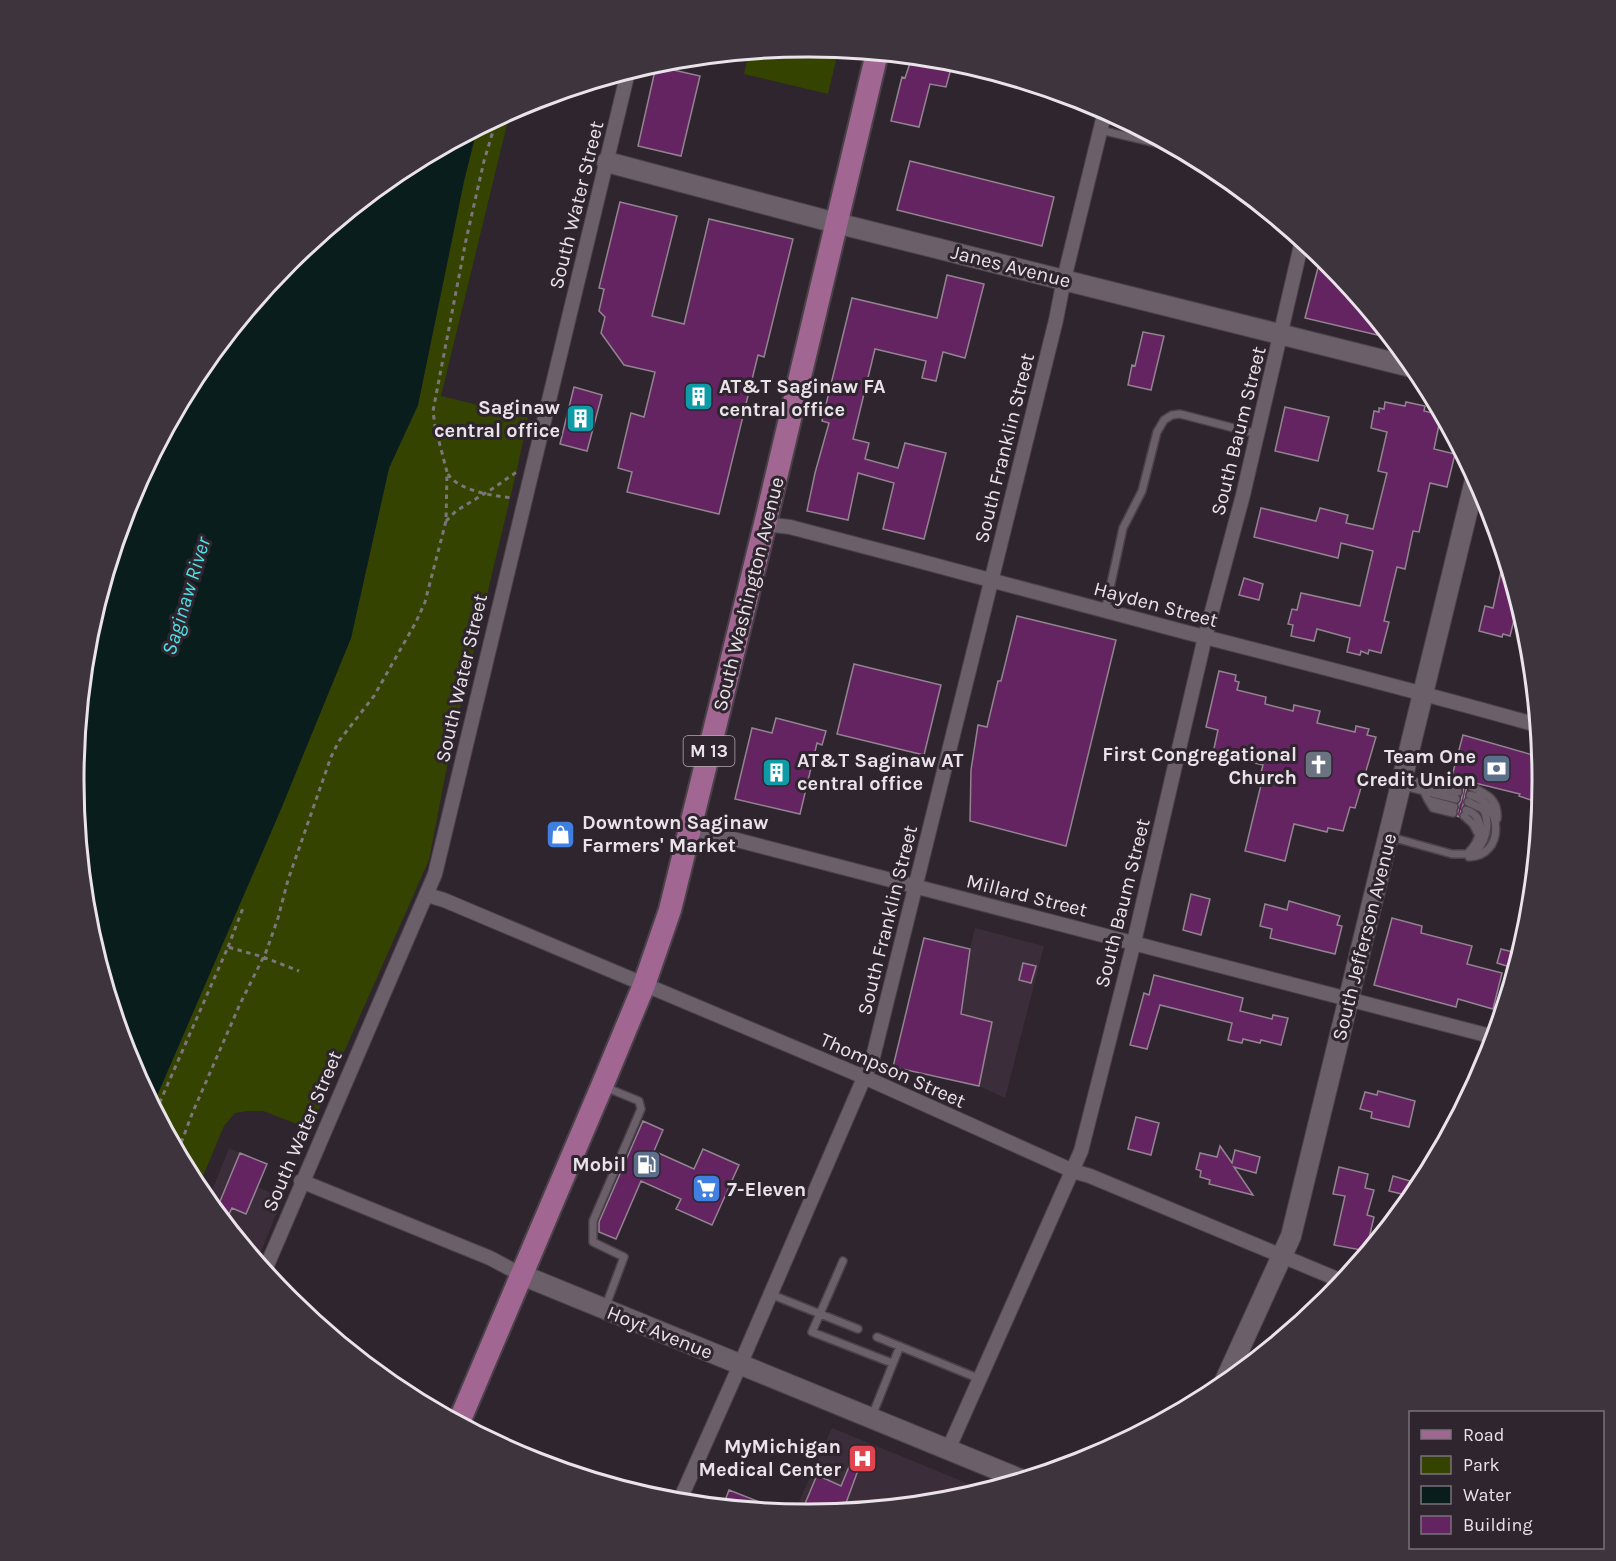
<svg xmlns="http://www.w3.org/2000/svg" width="1616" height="1561" viewBox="0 0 1616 1561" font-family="Karla,sans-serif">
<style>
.built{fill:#3c2d3b}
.green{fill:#344300}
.water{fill:#0a1d1d}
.building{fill:#642461;stroke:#91848f;stroke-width:1.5}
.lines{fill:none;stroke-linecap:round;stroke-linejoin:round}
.lane-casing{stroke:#4a4149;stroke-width:10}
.street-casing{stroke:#4a4149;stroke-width:16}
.secondary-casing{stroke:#4a4149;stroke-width:22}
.primary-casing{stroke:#4a4149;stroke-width:26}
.path{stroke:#7d757c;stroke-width:3;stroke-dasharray:4.5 4.5;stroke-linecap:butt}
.lane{stroke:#6b5f69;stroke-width:7}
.street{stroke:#6b5f69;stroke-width:14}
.secondary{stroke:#6b5f69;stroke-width:20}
.primary{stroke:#a16692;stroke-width:22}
.labels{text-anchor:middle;stroke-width:6;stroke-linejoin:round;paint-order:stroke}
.shield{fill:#2f252e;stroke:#b2aab1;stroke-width:1.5}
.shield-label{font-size:18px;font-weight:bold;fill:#eae3e9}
.street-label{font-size:20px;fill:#eae3e9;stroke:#2f252e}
.poi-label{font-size:20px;font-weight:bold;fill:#eae3e9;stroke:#2f252e;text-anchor:end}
.water-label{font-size:21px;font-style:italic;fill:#4fe1e5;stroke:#2f252e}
.rim{fill:none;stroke:#eae3e9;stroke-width:3}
</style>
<rect width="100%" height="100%" fill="#2f252e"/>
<path class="built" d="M975,928L1044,946L1005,1098L979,1086L992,1022L963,1015L962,1007L970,949Z
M229,1148L240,1153L216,1211L208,1201Z
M257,1187L283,1198L257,1261L217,1211L228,1216L232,1208L246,1214Z
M832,1428L984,1490L951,1500L808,1514L794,1513Z"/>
<path class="green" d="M800,47L837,56L828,94L744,74L747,60L726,55Z
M510,112L441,396L528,417L518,465L451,746L429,860L310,1129L263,1111H247L235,1113L224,1126L198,1188L153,1105L281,809L351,638L389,468L418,405L464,181L477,129Z"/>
<path class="water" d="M477,129L464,181L418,405L389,468L351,638L281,809L153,1105L130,1061L88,923L74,780L88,637L130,499L198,372L289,261L401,170Z"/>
<path class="building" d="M912,57L953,61L946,87L930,84L919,127L891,121L902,77L905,78Z
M656,66L700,76L681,156L638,146Z
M910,161L1054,197L1042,246L897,210Z
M620,202L677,216L652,316L684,324L709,219L793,239L764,357L758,355L719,514L627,492L632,472L618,468L631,413L644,417L655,372L624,365L601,333L605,317L599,311L604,289L599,288Z
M1321,256L1327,262L1390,338L1305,318Z
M947,275L984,284L965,358L943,352L936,381L922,378L926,361L875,349L853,439L869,443L865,459L898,468L905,443L946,453L924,539L883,529L894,483L858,473L848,520L807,511L815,473L829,423L822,421L852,298L937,318Z
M1143,332L1164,336L1151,390L1128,385L1132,365L1135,366Z
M574,387L602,395L587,451L560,444Z
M1385,402L1405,406L1406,402L1425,406L1424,411L1441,415L1434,449L1455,454L1447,487L1430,483L1419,532L1413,531L1405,569L1397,567L1384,621L1389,622L1381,653L1369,650L1368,654L1361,651L1360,655L1347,652L1350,638L1317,629L1314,641L1291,636L1293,625L1288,624L1292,609L1297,610L1301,593L1360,606L1373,551L1341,543L1338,558L1254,537L1261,508L1316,521L1320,508L1348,515L1346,523L1373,529L1387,473L1378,471L1387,432L1371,428L1374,411L1379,412V408L1384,409Z
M1285,407L1329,417L1318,461L1275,451Z
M1504,558L1518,604L1510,636L1503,634L1502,637L1479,631L1485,606L1493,608Z
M1244,578L1263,584L1259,600L1239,595Z
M1017,616L1116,640L1066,846L970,821L971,770L978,725L987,727L998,681H1001Z
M854,664L941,685L924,755L837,734Z
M1219,671L1236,675L1235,681L1239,682L1237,690L1266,697L1265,704L1293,711L1294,705L1320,711L1317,723L1355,732L1356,726L1369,729L1367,735L1376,737L1355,808L1350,807L1343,831L1328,828L1327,832L1294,824L1285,861L1245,851L1261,785L1258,784L1263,765L1213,753L1218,730L1206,727Z
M776,718L826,731L822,745L817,743L800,814L735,799L752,728L772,733Z
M1463,735L1540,757L1542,781L1540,800L1535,798L1534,801L1519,796L1520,794L1471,782L1467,785L1463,805L1459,817L1457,816L1459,804L1461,801L1465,783L1462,778L1452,776Z
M1191,894L1210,899L1201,935L1183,930Z
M1289,901L1340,916L1337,925L1342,926L1335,954L1270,938L1272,929L1260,926L1265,904L1287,910Z
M1392,918L1422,926L1421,933L1472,946L1467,964L1502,973L1493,1009L1458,999L1456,1007L1374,985Z
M924,938L970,949L961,1014L992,1022L979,1086L893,1067Z
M1501,949L1517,953L1513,968L1497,963Z
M1023,963L1036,966L1031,983L1019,980Z
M1154,975L1243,998L1240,1011L1272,1019L1273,1015L1288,1018L1281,1045L1261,1040L1260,1043L1243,1039L1242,1043L1228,1040L1232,1023L1160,1005L1147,1049L1130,1045L1144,993L1149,995Z
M1378,1091L1415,1101L1409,1127L1371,1118L1372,1112L1360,1109L1365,1092L1377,1095Z
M1136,1117L1159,1123L1151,1155L1128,1149Z
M643,1121L663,1130L654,1151L694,1169L703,1149L739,1165L712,1225L676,1209L681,1199L641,1181L616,1239L599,1232V1222Z
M1220,1146L1232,1163L1235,1150L1260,1157L1256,1173L1234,1167L1253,1195L1209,1184L1210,1180L1200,1177L1201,1171L1196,1169L1200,1153L1217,1157Z
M240,1153L267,1164L246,1214L232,1208L228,1216L216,1211Z
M1339,1167L1368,1174L1365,1188L1374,1190L1367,1215L1374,1217L1366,1251L1334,1245L1345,1196L1333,1194Z
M1393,1176L1410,1181L1406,1195L1389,1191Z
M856,1450L864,1454L843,1511L821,1513L804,1506L817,1475L841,1486Z
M729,1490L775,1508L774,1511L723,1506Z"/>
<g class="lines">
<defs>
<path id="lane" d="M1100,130L1173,147
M1105,611L1123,528L1142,491L1157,432L1164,420L1172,415L1180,414L1257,434
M1405,779L1458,792
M1427,783L1441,780L1460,784
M1404,786L1456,799
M1472,787C1487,794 1499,800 1497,819
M1423,790L1428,800L1454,807
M1428,800L1433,808L1453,813
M1466,810C1487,817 1481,840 1468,853
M1464,816L1473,824L1477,832
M1391,837L1452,854H1472C1486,845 1491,823 1483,809L1468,802
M1469,857C1505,856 1504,803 1470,795
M843,1261L812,1332L892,1363
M770,1294L858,1329
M605,1308L624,1257L593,1242V1221L641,1109L639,1101L605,1087
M877,1337L980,1379
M872,1416L900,1346"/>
<path id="street" d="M765,524L790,527C922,561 1054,598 1185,632C1303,662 1420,692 1537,725
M691,828L1494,1037
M427,895L444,900L864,1077L1073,1171L1090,1176L1342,1281
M301,1181L490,1258L522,1275
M265,1270L435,874L628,72
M948,1450L1081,1151L1134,942L1205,637L1243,495L1302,241
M679,1502L740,1365L873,1057L1056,320L1064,279L1105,111"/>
<path id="secondary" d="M607,162L836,223L1415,368
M522,1275L1020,1479
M1223,1385L1291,1236L1475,480"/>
<path id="primary" d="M459,1422L602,1086L644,985L670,910L765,524L877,53"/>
</defs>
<use href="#lane" class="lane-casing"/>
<use href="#street" class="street-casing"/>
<use href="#secondary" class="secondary-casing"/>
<use href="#primary" class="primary-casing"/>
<path class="path" d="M448,474C459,491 493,496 513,498
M446,521L456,511L492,489L518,471
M228,947L243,908
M156,1111L228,947L263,957L299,971
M178,1151L192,1114L240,1004L266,952L278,918L288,880L331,757L339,741L374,696L416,622L425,602L446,521L447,472L435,426L433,411L466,240L484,161L497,118"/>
<use href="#lane" class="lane"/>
<use href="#street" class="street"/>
<use href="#secondary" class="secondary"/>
<use href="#primary" class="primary"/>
</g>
<defs>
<symbol id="building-square" viewBox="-11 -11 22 22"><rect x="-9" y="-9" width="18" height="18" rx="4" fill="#0f9aa8" stroke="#2f252e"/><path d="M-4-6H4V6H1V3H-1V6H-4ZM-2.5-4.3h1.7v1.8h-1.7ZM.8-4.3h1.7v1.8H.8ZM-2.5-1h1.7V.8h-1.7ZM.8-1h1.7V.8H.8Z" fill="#fff"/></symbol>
<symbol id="church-square" viewBox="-11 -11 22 22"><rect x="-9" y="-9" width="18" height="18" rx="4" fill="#6b7280" stroke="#2f252e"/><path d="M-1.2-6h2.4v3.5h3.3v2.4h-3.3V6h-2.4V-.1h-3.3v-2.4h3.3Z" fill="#fff"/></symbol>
<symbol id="bank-square" viewBox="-11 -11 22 22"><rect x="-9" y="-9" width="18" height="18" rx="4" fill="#5c6f8a" stroke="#2f252e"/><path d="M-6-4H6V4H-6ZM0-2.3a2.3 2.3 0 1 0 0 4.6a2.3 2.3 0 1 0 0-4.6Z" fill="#fff"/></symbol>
<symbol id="shop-square" viewBox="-11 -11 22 22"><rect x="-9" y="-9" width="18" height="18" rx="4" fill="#3f7fe0" stroke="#2f252e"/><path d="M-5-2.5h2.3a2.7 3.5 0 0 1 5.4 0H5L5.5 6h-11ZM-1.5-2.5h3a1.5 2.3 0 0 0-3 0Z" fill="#fff"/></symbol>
<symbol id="fuel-square" viewBox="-11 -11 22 22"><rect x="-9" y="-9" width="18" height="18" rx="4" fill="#5c6f8a" stroke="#2f252e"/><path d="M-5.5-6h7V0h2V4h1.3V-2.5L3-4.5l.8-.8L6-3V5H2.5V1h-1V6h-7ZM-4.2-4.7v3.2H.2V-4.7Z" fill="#fff"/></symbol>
<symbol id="supermarket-square" viewBox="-11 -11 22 22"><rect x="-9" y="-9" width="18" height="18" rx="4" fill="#3f7fe0" stroke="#2f252e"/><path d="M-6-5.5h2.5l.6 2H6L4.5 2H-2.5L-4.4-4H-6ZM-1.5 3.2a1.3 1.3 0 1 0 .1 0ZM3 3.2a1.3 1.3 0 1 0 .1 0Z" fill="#fff"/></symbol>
<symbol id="hospital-square" viewBox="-11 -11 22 22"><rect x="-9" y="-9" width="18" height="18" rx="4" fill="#e0444e" stroke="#2f252e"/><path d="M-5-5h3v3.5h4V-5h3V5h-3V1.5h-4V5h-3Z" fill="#fff"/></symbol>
</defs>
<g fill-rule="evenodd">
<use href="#building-square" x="682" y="380" width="33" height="33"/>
<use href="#building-square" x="564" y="402" width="33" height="33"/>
<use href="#church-square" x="1302" y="748" width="33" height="33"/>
<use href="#bank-square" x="1480" y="752" width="33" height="33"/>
<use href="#building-square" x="760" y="756" width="33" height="33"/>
<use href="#shop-square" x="544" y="818" width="33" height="33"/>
<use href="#fuel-square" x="630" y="1148" width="33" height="33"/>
<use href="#supermarket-square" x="690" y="1172" width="33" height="33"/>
<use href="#hospital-square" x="846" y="1442" width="33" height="33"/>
</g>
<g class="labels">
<rect class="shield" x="683.5" y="736" width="51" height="30" rx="4.5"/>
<g class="shield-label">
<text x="709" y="757">M 13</text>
</g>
<g class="street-label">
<text transform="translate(576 205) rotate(-76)" y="7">South Water Street</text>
<text transform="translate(1011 266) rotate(14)" y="7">Janes Avenue</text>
<text transform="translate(1238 431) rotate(-76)" y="7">South Baum Street</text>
<text transform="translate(1004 448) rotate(-76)" y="7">South Franklin Street</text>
<text transform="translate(748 594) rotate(-76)" y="7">South Washington Avenue</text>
<text transform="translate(1156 604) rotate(15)" y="7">Hayden Street</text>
<text transform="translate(461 678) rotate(-77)" y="7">South Water Street</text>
<text transform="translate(1027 895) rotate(14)" y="7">Millard Street</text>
<text transform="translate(1122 903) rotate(-76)" y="7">South Baum Street</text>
<text transform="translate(887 920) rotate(-76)" y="7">South Franklin Street</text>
<text transform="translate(1364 937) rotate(-76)" y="7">South Jefferson Avenue</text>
<text transform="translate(893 1070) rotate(24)" y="7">Thompson Street</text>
<text transform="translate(302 1131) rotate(-67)" y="7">South Water Street</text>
<text transform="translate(660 1332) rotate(22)" y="7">Hoyt Avenue</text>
</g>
<g class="poi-label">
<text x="719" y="393" text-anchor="start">AT&amp;T Saginaw FA<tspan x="719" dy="23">central office</tspan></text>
<text x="560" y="414">Saginaw<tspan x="560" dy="23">central office</tspan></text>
<text x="1297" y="761">First Congregational<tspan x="1297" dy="23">Church</tspan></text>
<text x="1476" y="763">Team One<tspan x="1476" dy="23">Credit Union</tspan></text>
<text x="797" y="767" text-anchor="start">AT&amp;T Saginaw AT<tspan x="797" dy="23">central office</tspan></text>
<text x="582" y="829" text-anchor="start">Downtown Saginaw<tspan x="582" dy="23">Farmers' Market</tspan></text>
<text x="626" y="1171">Mobil</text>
<text x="727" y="1196" text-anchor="start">7-Eleven</text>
<text x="841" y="1453">MyMichigan<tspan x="841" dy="23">Medical Center</tspan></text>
</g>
<g class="water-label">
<text transform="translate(186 596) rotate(-73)" y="7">Saginaw River</text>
</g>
</g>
<path d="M0 0H1616V1561H0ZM807 57H809A723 723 0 0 1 1532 780V781A723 723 0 0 1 809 1504H807A723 723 0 0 1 84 781V780A723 723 0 0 1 807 57Z" fill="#3e343d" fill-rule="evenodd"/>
<path class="rim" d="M807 57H809A723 723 0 0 1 1532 780V781A723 723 0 0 1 809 1504H807A723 723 0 0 1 84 781V780A723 723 0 0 1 807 57Z"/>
<rect x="1409" y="1411" width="195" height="138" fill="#2f252e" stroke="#7a7179" stroke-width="1.5"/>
<rect x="1421" y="1430" width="30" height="9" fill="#a16692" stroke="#7a7179" stroke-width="1.5"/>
<text x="1463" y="1441" font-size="18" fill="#eae3e9">Road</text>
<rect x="1421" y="1456" width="30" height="18" fill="#344300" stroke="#7a7179" stroke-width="1.5"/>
<text x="1463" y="1471" font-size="18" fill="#eae3e9">Park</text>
<rect x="1421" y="1486" width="30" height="18" fill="#0a1d1d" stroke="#7a7179" stroke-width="1.5"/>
<text x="1463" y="1501" font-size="18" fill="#eae3e9">Water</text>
<rect x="1421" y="1516" width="30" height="18" fill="#642461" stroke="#7a7179" stroke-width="1.5"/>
<text x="1463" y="1531" font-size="18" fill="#eae3e9">Building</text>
</svg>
